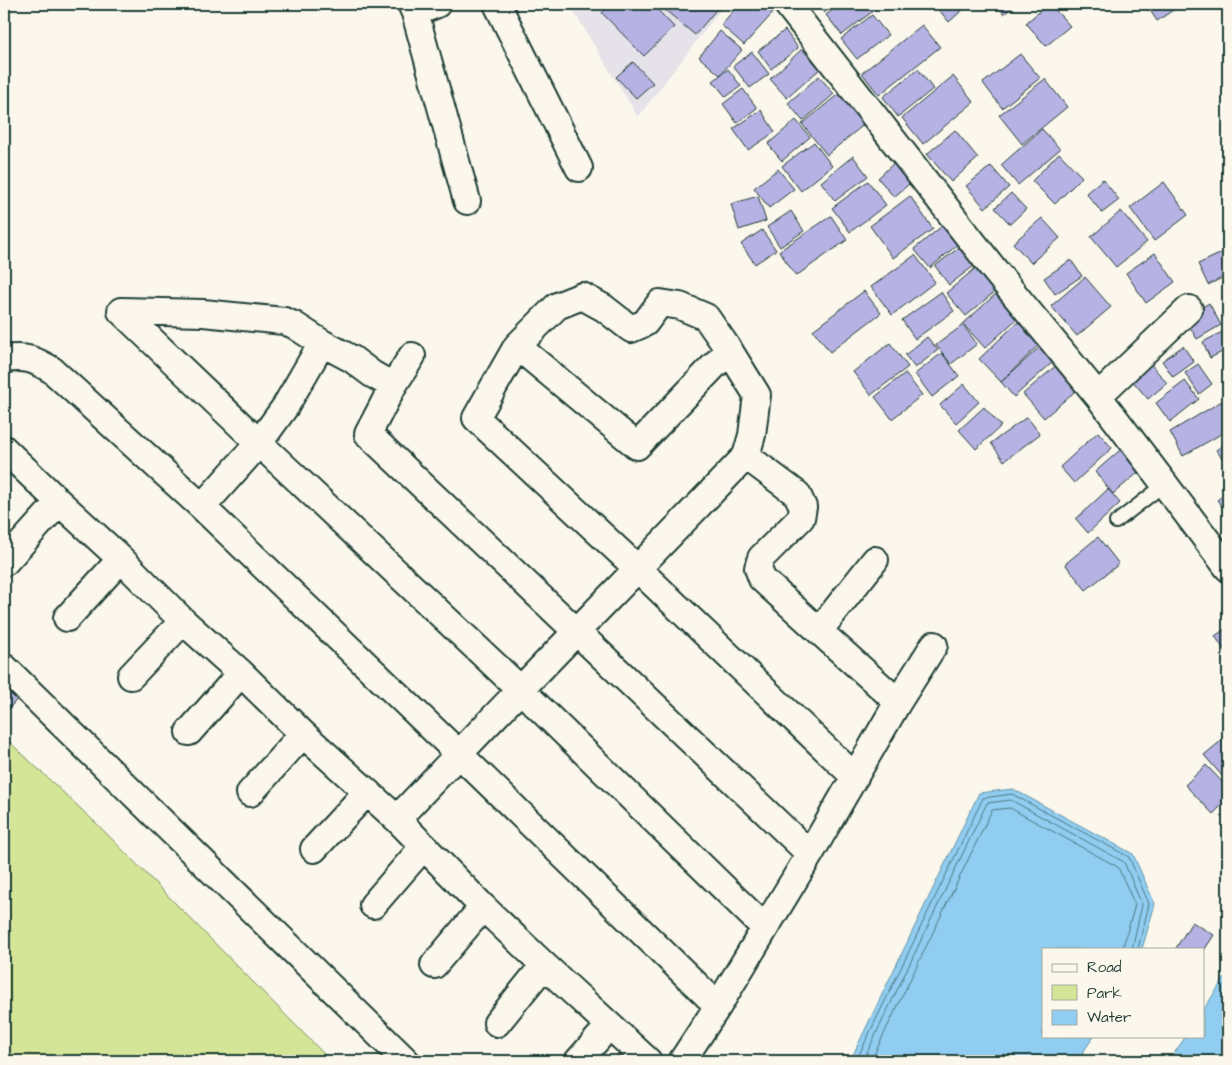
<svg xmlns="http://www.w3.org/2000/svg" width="1232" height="1065" viewBox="0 0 1232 1065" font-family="'Architects Daughter',sans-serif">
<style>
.built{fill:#e6e2e9}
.green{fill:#d4e598;stroke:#7a9166}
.water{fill:#91cdf1;stroke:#6393a5}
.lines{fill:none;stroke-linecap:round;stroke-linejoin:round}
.shore{stroke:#4d7780;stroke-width:1}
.building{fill:#b6b2e3;stroke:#1f3d34}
.lane-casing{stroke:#1f3d34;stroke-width:16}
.street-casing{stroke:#1f3d34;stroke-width:30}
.lane{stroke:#fbf7ec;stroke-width:12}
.street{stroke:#fbf7ec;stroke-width:26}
</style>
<rect width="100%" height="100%" fill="#fbf7ec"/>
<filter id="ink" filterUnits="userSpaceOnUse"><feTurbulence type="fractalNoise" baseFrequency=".02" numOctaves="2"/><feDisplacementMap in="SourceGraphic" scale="10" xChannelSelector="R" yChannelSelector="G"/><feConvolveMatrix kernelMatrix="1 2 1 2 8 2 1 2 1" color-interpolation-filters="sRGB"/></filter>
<g filter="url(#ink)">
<path class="built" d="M569,4H725L638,117Z"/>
<path class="green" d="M4,737L98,825L331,1061H4Z"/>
<path class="water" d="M1013,789L1133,854L1155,904L1142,949H1043V1036H1094L1077,1061H850L979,793Z
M1228,973V1061H1169L1186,1036H1203V1010Z"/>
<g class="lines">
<path class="shore" d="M856,1061L983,798L1012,794L1129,857L1149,904L1138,949
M863,1061L987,803L1011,800L1124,862L1142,905L1132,949
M871,1061L992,810L1010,808L1118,867L1135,905L1124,943V949"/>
</g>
<path class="building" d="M611,4H652L674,27L644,56L602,13Z
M658,4H721L695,35Z
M739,4H762L773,13L744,45L721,25Z
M817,4H836L824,13Z
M840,4H882L842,35L826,15Z
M934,4H969L949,22Z
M996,4H1016L1004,14Z
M1048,4H1050L1070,26L1046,46L1026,23Z
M1146,4H1182L1157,21Z
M872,15L888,35L857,59L841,39Z
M922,25L940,47L879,95L862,73Z
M785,30L798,48L771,69L758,51Z
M720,31L742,50L720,75L699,57Z
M802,49L820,69L787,98L770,79Z
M752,52L769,74L750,88L733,66Z
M1020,54L1040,78L1002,108L983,83Z
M633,62L653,83L636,98L616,77Z
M728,69L741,86L726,97L713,81Z
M918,69L933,89L898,117L883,97Z
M819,76L834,94L803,121L788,103Z
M953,76L974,102L923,144L902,118Z
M1045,79L1067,107L1022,144L999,115Z
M743,89L757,108L737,123L723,104Z
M842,91L867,122L827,155L802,124Z
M761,110L775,132L748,150L733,129Z
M796,120L810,137L782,161L768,144Z
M1042,129L1060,149L1018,185L1001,165Z
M955,130L978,158L951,182L927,154Z
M814,142L832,166L801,191L782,166Z
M1059,153L1082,177L1055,204L1032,181Z
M853,156L868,176L835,201L821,182Z
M899,158L916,178L894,197L878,178Z
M991,166L1009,187L985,208L966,186Z
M778,169L794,189L769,208L754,188Z
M1103,179L1119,200L1102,213L1086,193Z
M868,181L886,205L850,232L832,208Z
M1164,182L1188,215L1154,241L1130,208Z
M1011,193L1026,209L1010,224L995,208Z
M758,196L766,221L739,230L731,204Z
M910,196L933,229L893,258L870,226Z
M791,211L804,231L780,247L767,227Z
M1121,211L1147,242L1116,267L1091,237Z
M831,216L847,240L796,276L779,251Z
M1042,218L1060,238L1031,263L1013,243Z
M947,222L963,240L930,268L914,249Z
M762,230L776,250L755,264L741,244Z
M965,243L979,262L949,285L935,266Z
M1224,252L1228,262V275L1208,285L1198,264Z
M1155,253L1175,282L1146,303L1126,273Z
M915,255L935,282L892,315L871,287Z
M1071,260L1082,276L1055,294L1044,278Z
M978,266L998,289L966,316L946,293Z
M1085,277L1111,307L1077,336L1051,306Z
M864,291L881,313L830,352L813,330Z
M999,291L1021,315L985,348L963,324Z
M941,292L954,311L915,339L902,320Z
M1209,303L1221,325L1197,339L1185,318Z
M1023,317L1044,340L1001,382L979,359Z
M963,325L977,344L951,364L936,345Z
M1226,330L1228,335V349L1210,358L1203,342Z
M927,337L938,350L915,368L905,355Z
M890,343L908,367L871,395L853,372Z
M1041,346L1054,361L1014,397L1001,382Z
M1183,346L1194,362L1173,377L1162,361Z
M942,353L959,376L932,397L915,374Z
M1148,361L1167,383L1148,399L1130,378Z
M1059,363L1080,387L1044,418L1023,394Z
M1198,364L1212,384L1199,394L1185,373Z
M905,373L922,395L892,419L875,397Z
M1185,381L1199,399L1170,422L1156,403Z
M964,384L979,402L956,423L940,405Z
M1222,401L1228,413V430L1183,456L1170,432Z
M984,407L1001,426L976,449L959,430Z
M1027,417L1040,434L1004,461L991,443Z
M1098,432L1112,448L1074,483L1060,467Z
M1228,442V466L1216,450Z
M1127,444L1146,466L1113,494L1095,472Z
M1108,489L1120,503L1088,533L1076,519Z
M1228,492V515L1217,500Z
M1098,537L1119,564L1086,590L1065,564Z
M1228,627V649L1225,651L1215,636Z
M4,681L20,696L4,714Z
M1228,735V773L1223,777L1204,755Z
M1206,765L1228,788V799L1213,814L1185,785Z
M1192,922L1214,935L1203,952V949H1178L1176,948Z"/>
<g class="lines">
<defs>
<path id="lane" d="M1116,522L1165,484"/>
<path id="street" d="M411,4L415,13L467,201
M497,4L579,168
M787,4L996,272L1098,396L1228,568
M415,13L437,4
M121,311L259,443L520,689L765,928
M121,311L203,313L284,321L294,325L322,343L352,359L372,374L393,386
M517,346L637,446L729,350
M412,356L393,386L368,434L576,631L810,854
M4,359C27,356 33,359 52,370L202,507L459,754L718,1006
M1098,396L1189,309
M4,449L59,502L121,559L183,621L241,673L303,734L397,819L483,907L544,965L648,1061
M746,456L797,494L803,507L801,518L761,558L758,568L762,579L819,631L898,702
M202,507L259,443L285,407L322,343
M5,562L59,502
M67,618L121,559
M819,631L875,560
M4,667L406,1061
M131,676L183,621
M189,732L241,673
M250,793L303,734
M397,819C512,697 630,577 746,456L752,435L757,395L729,350L706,317L680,306L660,303L645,323L631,329L604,308L582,296L557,306L517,346L476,418L638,569L855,777
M314,849L367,792
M373,905L424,846
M434,965L483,907
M497,1023L544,965
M578,1061L609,1026
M682,1061L718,1006L810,854L898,702L934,645"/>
</defs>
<use href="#lane" class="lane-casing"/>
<use href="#street" class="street-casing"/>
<use href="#lane" class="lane"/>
<use href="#street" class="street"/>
</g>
</g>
<rect width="1232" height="1065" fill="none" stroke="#fbf7ec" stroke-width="20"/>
<rect x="10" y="10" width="1212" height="1045" fill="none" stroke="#1f3d34" stroke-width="2" filter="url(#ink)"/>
<rect x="1042" y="948" width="162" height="90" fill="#fbf7ec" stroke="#a3ada2"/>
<rect x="1052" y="964" width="25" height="8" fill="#fbf7ec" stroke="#a3ada2"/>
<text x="1087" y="972" font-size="15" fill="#1f3d34">Road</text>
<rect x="1052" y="985" width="25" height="15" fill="#d4e598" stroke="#a3ada2"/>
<text x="1087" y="998" font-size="15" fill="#1f3d34">Park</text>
<rect x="1052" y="1010" width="25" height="15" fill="#91cdf1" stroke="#a3ada2"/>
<text x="1087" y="1022" font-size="15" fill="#1f3d34">Water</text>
</svg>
